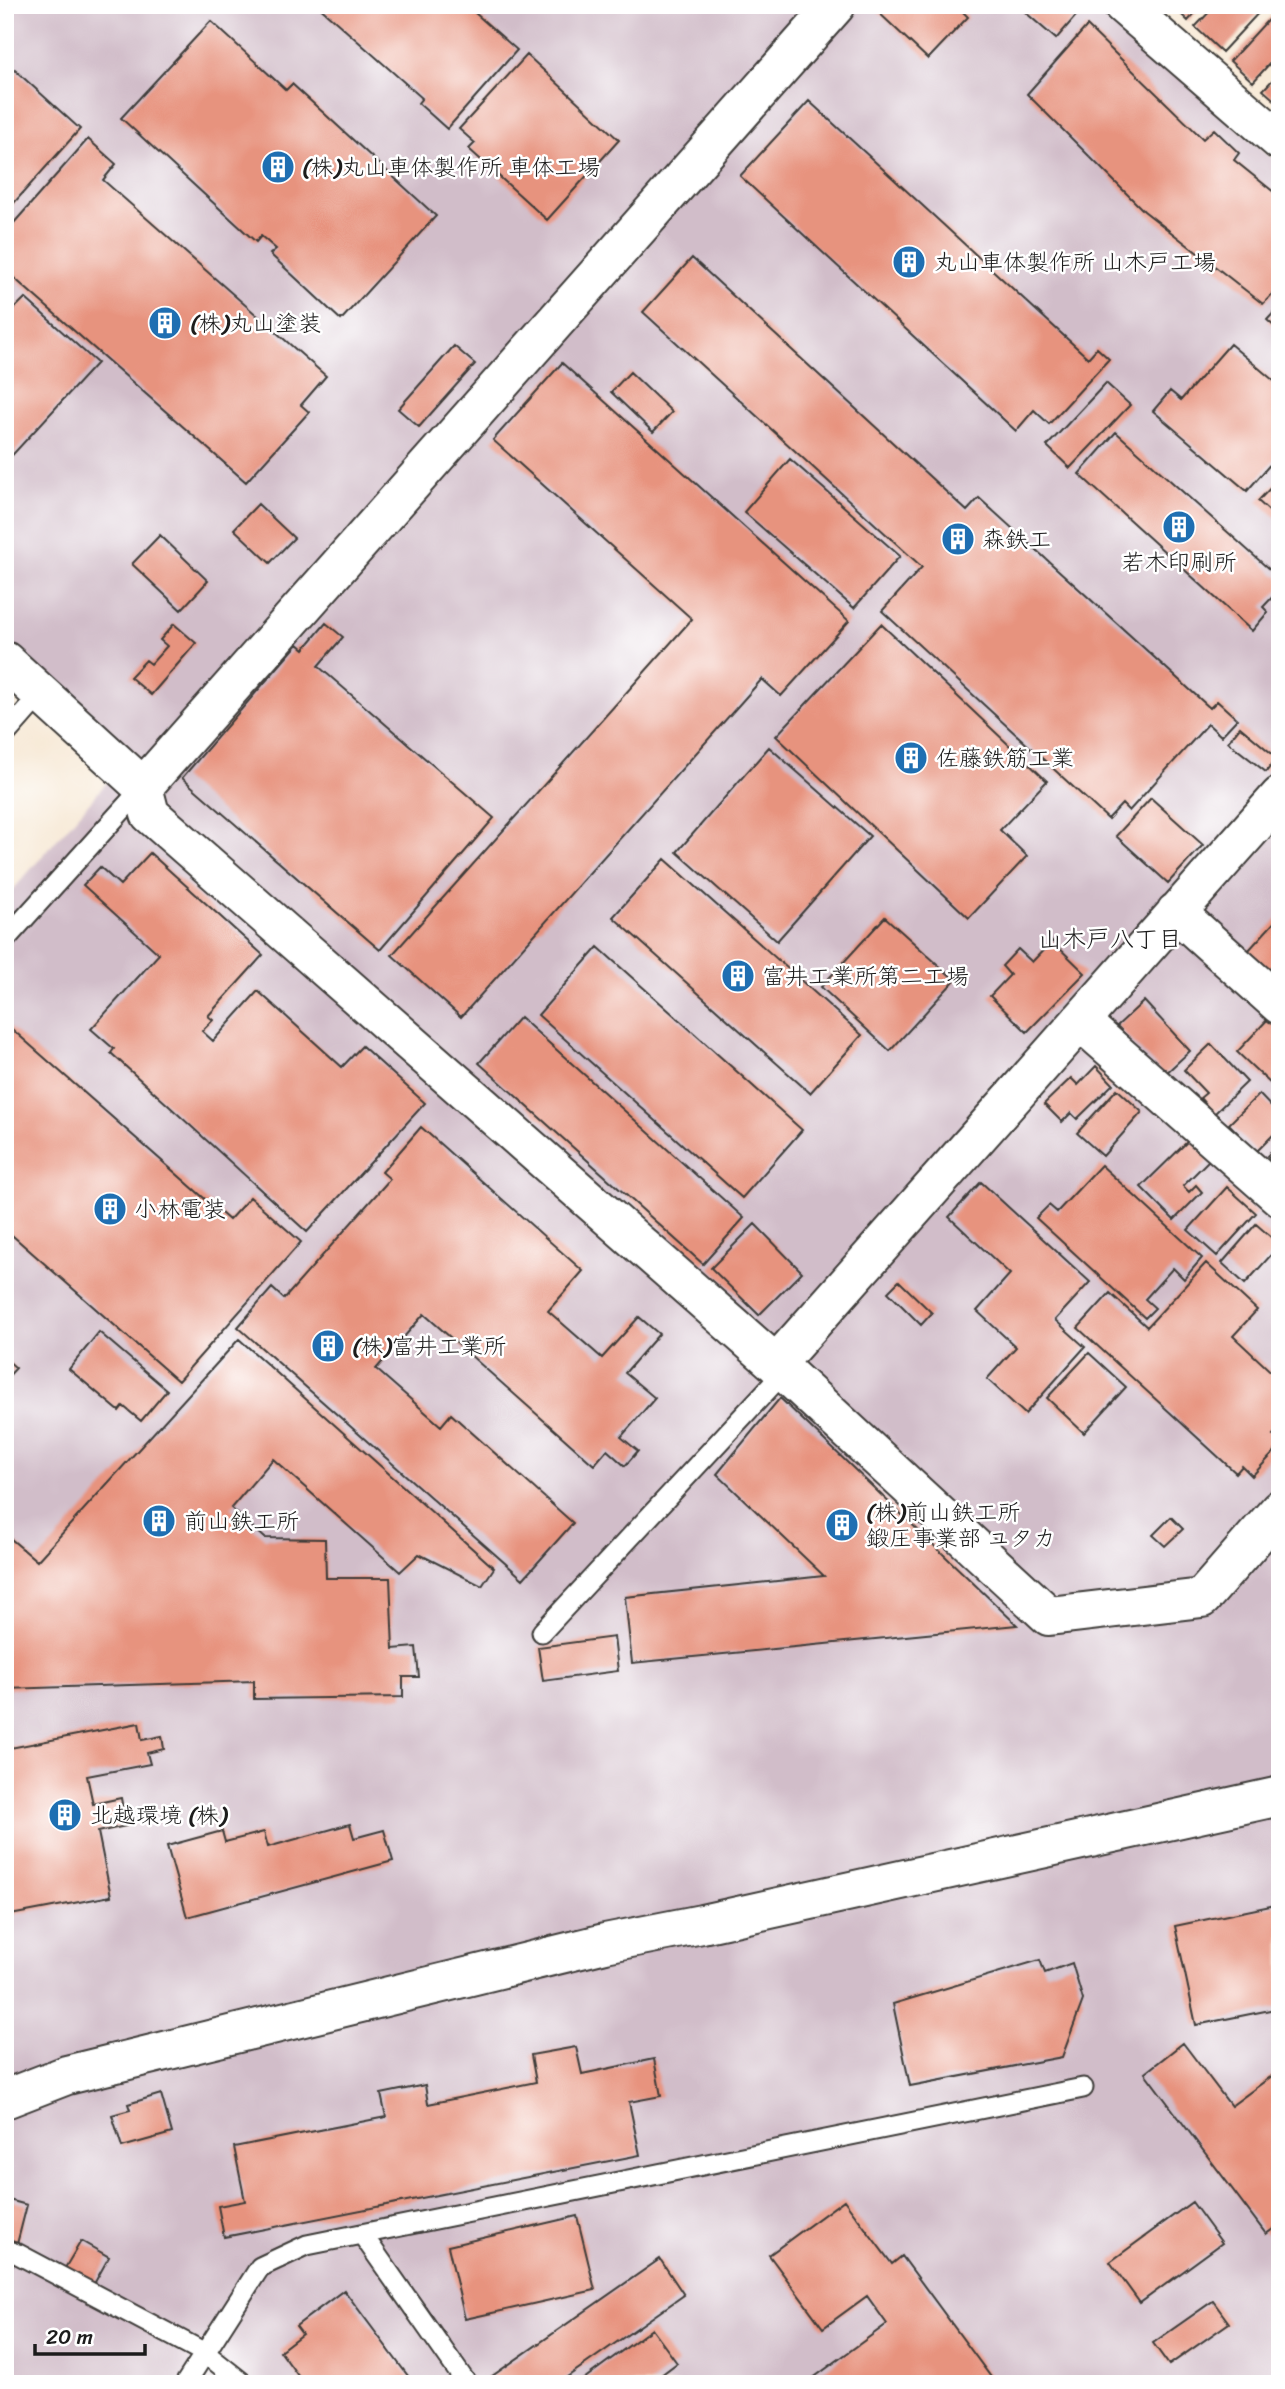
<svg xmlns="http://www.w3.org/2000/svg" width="1285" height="2389" viewBox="0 0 1285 2389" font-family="Sriracha,'Klee One',sans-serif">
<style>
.industrial{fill:#d1bdc9}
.building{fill:#e7937e}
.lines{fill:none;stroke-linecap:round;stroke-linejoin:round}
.lane-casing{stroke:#3d3b38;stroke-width:23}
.street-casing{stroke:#3d3b38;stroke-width:42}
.lane{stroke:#fff;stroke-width:19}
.street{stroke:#fff;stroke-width:38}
.labels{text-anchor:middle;stroke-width:5;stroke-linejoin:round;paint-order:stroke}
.poi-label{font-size:23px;fill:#1c1c1c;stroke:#fff;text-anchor:start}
.neighbourhood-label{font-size:24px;fill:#1c1c1c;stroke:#fff}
</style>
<rect width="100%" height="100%" fill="#fff"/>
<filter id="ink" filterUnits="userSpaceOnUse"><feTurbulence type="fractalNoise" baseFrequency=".0143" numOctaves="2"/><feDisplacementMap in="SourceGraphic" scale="14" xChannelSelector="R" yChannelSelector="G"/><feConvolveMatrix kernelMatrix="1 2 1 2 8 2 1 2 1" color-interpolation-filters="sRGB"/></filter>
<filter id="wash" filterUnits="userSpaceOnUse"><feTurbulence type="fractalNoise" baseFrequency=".00686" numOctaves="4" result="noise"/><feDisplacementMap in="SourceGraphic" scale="28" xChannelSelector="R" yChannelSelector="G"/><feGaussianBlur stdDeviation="1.57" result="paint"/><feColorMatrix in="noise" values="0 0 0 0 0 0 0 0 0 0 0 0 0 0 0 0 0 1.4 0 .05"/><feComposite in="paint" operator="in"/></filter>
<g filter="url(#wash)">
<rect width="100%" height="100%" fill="#f7e9d6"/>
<path class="industrial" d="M5,5H1099L1280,165V2384H5V899L129,757L5,646Z"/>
<g id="blocks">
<path class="building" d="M317,5H466L517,50L447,129L418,103L422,98Z
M881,5H965L961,10L968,17L928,59L876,10Z
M1017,5H1077L1082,9L1056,39Z
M1172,5H1202L1188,21Z
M1216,5H1258L1262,9L1222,52L1195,27Z
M1276,11L1280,14V52L1253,82L1230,61Z
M211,21L286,90L292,84L436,216L341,320L270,254L276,249L261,236L256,242L121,118Z
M1087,26L1203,139L1214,129L1239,153L1234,160L1280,197V286L1263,304L1144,211L1027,94Z
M527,55L619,140L547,220L469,149L475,143L459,129Z
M5,61L80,129L5,213Z
M1280,72V105L1263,90Z
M809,101L1088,358L1097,348L1109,359L1049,424L1034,410L1016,431L740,176Z
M88,139L116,164L103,180L326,376L301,405L309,412L246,482L5,270V233Z
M692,258L967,511L979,498L1210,708L1217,701L1237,719L1221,736L1208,724L1129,811L1122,804L1108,819L882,611L922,567L643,312Z
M25,298L97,363L5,463V302L14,309Z
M1280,306V325L1276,328L1267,320Z
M1230,344L1280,386V453L1247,491L1153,411L1170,391L1181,400Z
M454,346L475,364L419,427L398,409Z
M562,363L849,621L781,696L762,679L461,1017L392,955L692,619L493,440Z
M630,372L672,412L653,432L611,392Z
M1106,383L1130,405L1070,468L1047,446Z
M1116,432L1280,579V589L1263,607L1268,612L1252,631L1079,474Z
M790,459L900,556L854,608L744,512Z
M1280,478V521L1258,501Z
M258,504L294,538L270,563L234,529Z
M160,535L208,581L181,610L132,564Z
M326,623L343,637L318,666L494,818L380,950L182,778L298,644L304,649Z
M174,624L196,643L151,695L130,677L146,660L151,664L167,646L160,640Z
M881,624L1047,781L1000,830L1027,856L969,918L776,736Z
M1240,727L1277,758L1266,772L1228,742Z
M769,747L870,836L777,941L677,852Z
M1151,798L1203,845L1168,883L1116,836Z
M150,853L263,955L208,1016L213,1020L202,1031L213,1041L258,991L342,1067L362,1046L425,1103L307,1232L111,1053L114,1049L91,1029L159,954L83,885L100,867L120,885Z
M665,859L862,1035L810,1093L613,917Z
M1280,916V957L1268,970L1248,951Z
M885,917L955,980L890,1051L821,987Z
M1052,941L1085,973L1027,1032L990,996L1010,975L1002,966L1018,949L1032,962Z
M598,947L802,1130L742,1198L538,1015Z
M1144,1001L1190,1051L1164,1075L1117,1026Z
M520,1017L744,1218L703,1264L479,1063Z
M1269,1018L1280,1028V1076L1272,1085L1237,1052Z
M5,1023L229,1220L250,1197L301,1242L178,1381L5,1229Z
M1211,1044L1247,1082L1214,1114L1200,1098L1206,1093L1184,1070Z
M1096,1066L1113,1084L1077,1119L1071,1113L1062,1122L1044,1104L1071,1078L1078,1085Z
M1117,1089L1142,1112L1103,1156L1077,1133Z
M1259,1094L1275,1111L1280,1107V1128L1256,1152L1229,1124Z
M421,1127L583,1271L548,1311L602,1358L639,1317L659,1334L625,1373L655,1398L621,1437L638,1451L625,1466L607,1450L594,1465L424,1314L376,1369L441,1426L451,1414L573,1523L523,1579L238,1327L272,1288L284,1299L390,1179L382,1172Z
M1190,1139L1210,1159L1183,1186L1189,1192L1196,1185L1202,1192L1174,1220L1141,1187Z
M1280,1143V1168L1267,1156Z
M1101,1165L1202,1258L1184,1279L1173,1268L1145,1299L1155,1308L1145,1318L1036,1218L1049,1205L1057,1212Z
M981,1182L1090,1282L1055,1320L1085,1347L1025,1414L987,1379L1016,1347L977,1311L1010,1274L949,1217Z
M1227,1187L1256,1213L1217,1256L1188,1230Z
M755,1224L802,1272L759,1315L711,1268Z
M1256,1224L1280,1245L1245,1284L1222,1263Z
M1206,1263L1257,1310L1233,1336L1280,1380V1428L1273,1435L1280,1441V1446L1252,1476L1242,1466L1236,1473L1078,1328L1110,1293L1147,1327Z
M899,1281L932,1313L921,1325L888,1292Z
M99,1332L167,1390L141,1421L123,1406L119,1411L69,1369Z
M239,1339L494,1568L482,1586L419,1554L400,1572L273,1459L231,1508L265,1538L325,1539L326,1578H390L393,1649L416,1647L419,1677H403V1697L254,1699V1681L5,1689V1534L37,1561Z
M1089,1353L1126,1387L1084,1433L1047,1398Z
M5,1358L16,1368L5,1380Z
M780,1398L1017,1625L632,1663L625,1597L824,1576L717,1474Z
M1171,1517L1183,1529L1165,1546L1153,1535Z
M614,1637L618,1671L543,1681L538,1647Z
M139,1723L142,1740L162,1736L164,1749L147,1753L150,1764L87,1776L93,1804L121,1798L126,1826L98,1832L111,1896L5,1916V1749Z
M350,1824L354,1838L384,1830L393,1861L187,1917L167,1846L222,1831L225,1842L264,1832L268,1847Z
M1280,1904V2008L1196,2025L1175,1926Z
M1040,1960L1045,1973L1072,1963L1083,2000L1062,2057L910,2086L893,2004Z
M1183,2043L1231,2106L1280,2070V2131L1275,2135L1280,2140V2184L1277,2185L1280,2189V2224L1266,2234L1145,2073Z
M576,2047L582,2074L654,2059L661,2096L629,2102L640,2155L224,2237L218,2206L245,2201L234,2147L386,2117L381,2094L425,2085L428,2104L536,2082L531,2055Z
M161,2094L172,2133L122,2147L112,2115L130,2110L128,2104Z
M5,2199L27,2205L17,2244L5,2241Z
M844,2200L892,2264L902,2256L996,2384H805L887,2324L867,2296L823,2328L769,2255Z
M1192,2202L1222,2243L1140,2303L1110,2262Z
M577,2216L595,2290L465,2319L448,2246Z
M81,2241L109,2257L94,2284L65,2268Z
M660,2259L684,2295L557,2384H487L485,2381Z
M344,2290L414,2384H304L280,2351L302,2334L296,2326Z
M1213,2301L1229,2323L1169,2365L1153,2343Z
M652,2329L677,2363L649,2384H577Z"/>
</g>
</g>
<g filter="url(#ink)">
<use href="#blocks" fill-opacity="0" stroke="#3d3b38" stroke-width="2"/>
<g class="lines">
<defs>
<path id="lane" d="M5,735L41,694
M5,940L143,787
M542,1632L784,1372
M362,2234L467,2384
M5,2250L18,2254L205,2353L244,2384
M185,2384L260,2267L307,2245L1083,2088"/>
<path id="street" d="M1123,5L1280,141
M5,661L143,787L150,814L776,1364L1049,1616L1202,1598L1280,1509
M143,787L836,5
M1176,912L1280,1005
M1080,1021L1280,1197
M776,1364L1280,796
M5,2099L67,2075L605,1943L702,1924L1280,1796"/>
</defs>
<use href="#lane" class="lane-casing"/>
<use href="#street" class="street-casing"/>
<use href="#lane" class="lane"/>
<use href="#street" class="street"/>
</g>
</g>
<defs>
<symbol id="building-disc" viewBox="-11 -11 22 22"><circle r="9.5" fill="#1f6fb2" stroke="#fff"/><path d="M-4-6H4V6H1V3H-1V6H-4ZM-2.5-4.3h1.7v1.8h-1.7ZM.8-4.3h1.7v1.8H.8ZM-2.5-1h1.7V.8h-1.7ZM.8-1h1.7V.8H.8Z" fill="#fff"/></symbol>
</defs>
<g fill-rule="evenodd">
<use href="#building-disc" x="259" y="148" width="38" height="38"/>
<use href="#building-disc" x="890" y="243" width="38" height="38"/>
<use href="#building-disc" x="146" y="304" width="38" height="38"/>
<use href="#building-disc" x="1160" y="508" width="38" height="38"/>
<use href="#building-disc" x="939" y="520" width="38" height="38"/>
<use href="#building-disc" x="892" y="739" width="38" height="38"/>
<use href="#building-disc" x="719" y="957" width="38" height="38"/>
<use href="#building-disc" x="91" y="1190" width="38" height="38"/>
<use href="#building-disc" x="309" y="1327" width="38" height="38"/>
<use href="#building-disc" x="140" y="1502" width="38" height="38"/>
<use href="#building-disc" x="823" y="1506" width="38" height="38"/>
<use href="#building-disc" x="46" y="1796" width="38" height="38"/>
</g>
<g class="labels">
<g class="poi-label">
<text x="302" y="175">(株)丸山車体製作所 車体工場</text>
<text x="934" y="270">丸山車体製作所 山木戸工場</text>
<text x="190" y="331">(株)丸山塗装</text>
<text x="982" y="547">森鉄工</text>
<text x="1179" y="570" text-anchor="middle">若木印刷所</text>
<text x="936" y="766">佐藤鉄筋工業</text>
<text x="762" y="984">富井工業所第二工場</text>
<text x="134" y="1217">小林電装</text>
<text x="352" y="1354">(株)富井工業所</text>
<text x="866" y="1520">(株)前山鉄工所<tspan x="866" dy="26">鍛圧事業部 ユタカ</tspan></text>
<text x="184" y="1529">前山鉄工所</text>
<text x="90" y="1823">北越環境 (株)</text>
</g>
<g class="neighbourhood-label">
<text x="1110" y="947">山木戸八丁目</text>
</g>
</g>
<rect width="1285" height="2389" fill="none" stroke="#fff" stroke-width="28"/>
<path d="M35 2344v10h110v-10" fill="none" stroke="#1c1c1c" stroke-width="3.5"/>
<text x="46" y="2344" font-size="21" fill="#1c1c1c" stroke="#ffffff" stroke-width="5" paint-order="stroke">20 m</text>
</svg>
